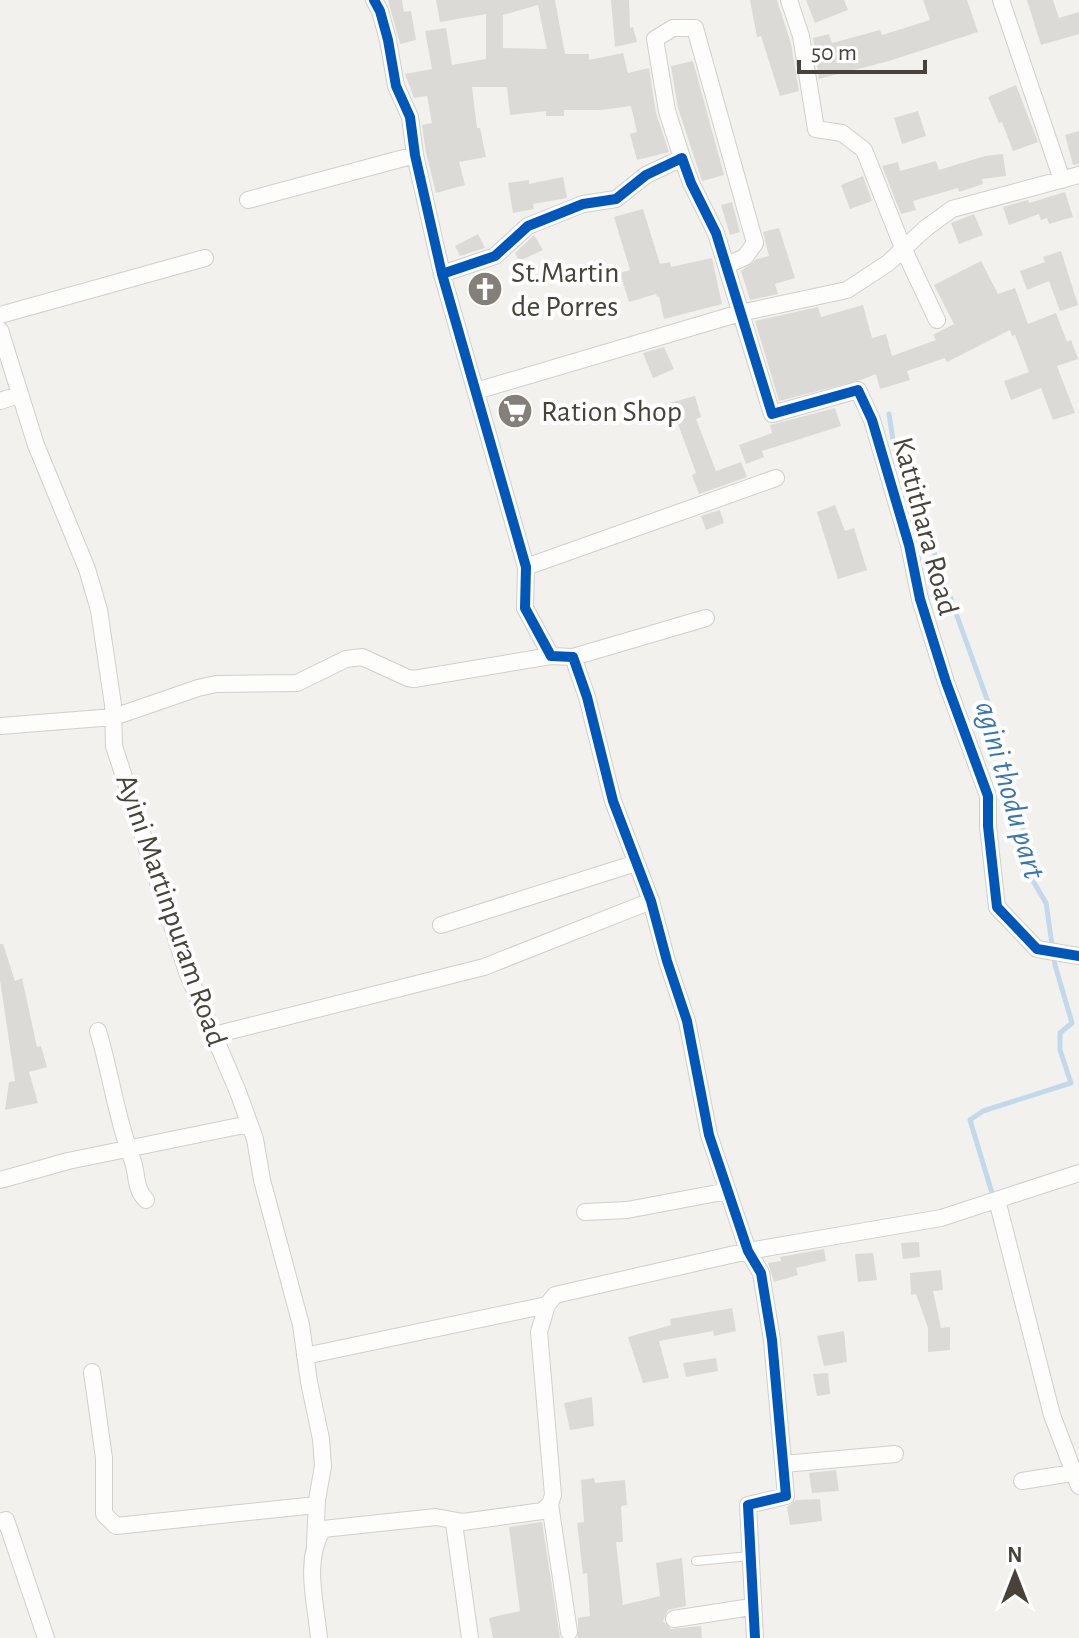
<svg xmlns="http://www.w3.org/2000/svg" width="1079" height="1638" viewBox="0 0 1079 1638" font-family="'Alegreya Sans',sans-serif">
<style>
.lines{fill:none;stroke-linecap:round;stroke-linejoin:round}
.stream{stroke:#c2d9ec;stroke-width:5}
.building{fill:#dcdad6;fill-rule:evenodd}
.lane-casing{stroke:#d0cfcb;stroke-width:10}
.street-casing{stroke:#d0cfcb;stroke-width:18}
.lane{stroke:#fdfdfc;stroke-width:8}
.street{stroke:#fdfdfc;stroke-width:16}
.cycleway-casing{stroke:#fff;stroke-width:15}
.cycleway{stroke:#0057b8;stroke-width:10}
.labels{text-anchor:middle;stroke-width:8;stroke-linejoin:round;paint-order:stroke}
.poi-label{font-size:30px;fill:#48433a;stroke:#fff;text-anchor:start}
.street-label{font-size:30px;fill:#48433a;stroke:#fff}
.water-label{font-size:32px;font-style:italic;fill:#3b77ac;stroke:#fff}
</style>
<rect width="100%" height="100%" fill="#f2f1ee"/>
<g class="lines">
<path class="stream" d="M889,414L893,440L901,470L921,516L997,727L1024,833L1029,874L1046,903L1055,965L1072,1023L1060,1033V1050L1071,1083L983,1111L970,1120L992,1193"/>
</g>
<path class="building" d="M388,0H402L404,12L411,11L416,40L400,44Z
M436,0H555L565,54H589V60L623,53L628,73L649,68L656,113L669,152L637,160L630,134L637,132L631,106L601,110H564V116H546V111L510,115L507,87H472L477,128H480L486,157L459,162L465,185L436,193L426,153L422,125L432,123L427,96L414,98L405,74L432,69L425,31L446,28L452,65L486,59V14L440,22ZM538,5L547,49L503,48V15Z
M611,0H629L630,28L633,27L637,42L615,47Z
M750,0H777L791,44L799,91L780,96L761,36L757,37Z
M806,0H844L848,10L815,23Z
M923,0H967L978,32L889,61L819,79L813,38L829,34L832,43L880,30L882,35L930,20Z
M1027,0H1053L1059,18L1079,12V34L1041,45Z
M693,61L724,175L702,181L678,108L671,66Z
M1016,85L1038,142L1013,151L1002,122L999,123L988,97Z
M918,111L926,136L902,144L894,118Z
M1079,131V164L1073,165L1065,135Z
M1003,154L1006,176L982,179L983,184L959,192L958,188L913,201L916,210L901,214L882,166L898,162L900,171L936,161L939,170L985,156Z
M863,176L872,201L850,209L841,185Z
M563,177L567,198L533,204L534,209L513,213L508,183L529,180V184Z
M1065,192L1073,217L1049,224L1047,218L1041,220L1039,214L1009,225L1003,207L1028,200L1029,203Z
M732,202L740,232L730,235L721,205Z
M643,209L660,264L670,262L671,267L712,258L722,304L664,319L659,296L657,297L656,294L629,302L620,273L630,270L614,217Z
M974,214L983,235L959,244L951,223Z
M779,228L795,278L775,284L778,294L750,300L741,271L757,259L769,256L763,232Z
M478,234L485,248L460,256L455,246Z
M534,235L543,250L519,261L515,253Z
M1061,251L1078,305L1060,311L1049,281L1027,290L1020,271L1045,262L1043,257Z
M981,261L998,294L1015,288L1028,324L1056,313L1067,342L1071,340L1078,359L1057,366L1075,413L1053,420L1041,388L1011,400L1004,381L1029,372L1015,335L1012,336L1010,330L947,362L945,358L907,371L910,380L880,389L876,374L861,380L779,401L755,321L818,307L821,317L863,305L872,338L886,334L892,356L936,340L933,335L954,324L934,285Z
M664,347L674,369L653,378L643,353Z
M695,396L701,417L696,419L716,471L741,462L747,477L699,494L692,475L696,473L678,424L671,426L665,404Z
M835,408L841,426L762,451L764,457L746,464L739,445L772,433L770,425Z
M835,505L845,531L854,528L867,570L838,579L817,512Z
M720,510L724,523L706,530L701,516Z
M0,944H3L15,981L22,978L37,1047L41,1046L47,1067L29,1072L38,1103L5,1110L9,1082L15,1081L0,980Z
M919,1242L920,1257L903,1259L901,1243Z
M824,1249L826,1261L796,1268L798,1275L774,1282L768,1263L781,1261L780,1257Z
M873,1253L877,1280L858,1282L855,1254Z
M941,1270L943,1290L933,1291L941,1328L950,1327V1350L928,1352V1328L916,1294L911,1295L910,1273Z
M732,1308L736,1331L714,1336L713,1331L659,1341L669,1378L643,1383L628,1337L671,1325L670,1319Z
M844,1331L847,1362L824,1366L817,1336Z
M716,1358L718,1371L686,1377L683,1363Z
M828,1373L830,1394L817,1396L813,1374Z
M592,1397L594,1426L570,1430L564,1403Z
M836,1470L839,1491L812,1493L809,1473Z
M594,1478L595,1483L625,1480L627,1505L621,1506L623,1542H616L623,1605L660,1596L656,1563L682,1558L686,1606L668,1610L663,1621L671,1629L701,1626L702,1638H578V1618L590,1616L587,1573L583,1574L577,1523L584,1522L581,1480Z
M820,1499L822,1521L790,1525L787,1507L796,1500Z
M542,1522L560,1638H493L489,1618L520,1611L509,1527Z"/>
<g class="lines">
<defs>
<path id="lane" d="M696,1561L750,1556"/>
<path id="street" d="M374,0L380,11L388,40L396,86L410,117L415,155L442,274L495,256L528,226L583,204L616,199L646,175L682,158L691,183L716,233L772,414L858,390L872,420L909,545L920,599L946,682L988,796V826L997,907L1037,949L1079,956
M789,0L801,36L816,129L842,133L864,150L903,248L937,320
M1001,0L1062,180
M682,158L667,111L655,39L673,28H695L755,243L745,257L727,265
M248,200L415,155
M442,274L526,567L525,608L551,656L573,657L587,697L613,801L651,901L667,961L687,1021L709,1135L748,1251L761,1273L772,1340L786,1496L748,1505L755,1638
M0,315L205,258
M0,330L36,445L87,569L99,610L113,705L114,746L187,972L238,1092L255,1139L262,1180L301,1325L309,1382L321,1439L323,1466L317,1500L315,1544
M476,391L740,313L847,290L888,263L926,228L952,209L1079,175
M0,401L19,395
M526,567L776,478
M573,657L706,618
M0,726L114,717L198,688L216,684L297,683L346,659L362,657L408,678L414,679L551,656
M441,925L636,863
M98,1031C111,1074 116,1117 132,1159C138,1174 134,1188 146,1200
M214,1035L484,967L651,901
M0,1180L68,1161L249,1124
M997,1200L1052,1415L1079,1486
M585,1212L627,1210L728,1191
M305,1356L547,1305
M92,1372L104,1458V1514L116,1526L316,1505
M784,1464L895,1454
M1022,1481L1079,1472
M550,1504L569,1632
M0,1522L6,1520L46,1638
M454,1523L470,1638
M674,1619L751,1607
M319,1638C316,1604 303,1560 323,1529L436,1517L463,1522L542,1511L550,1504L553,1495L539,1332L547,1305L555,1295L748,1251L941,1218L1079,1173"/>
</defs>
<use href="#lane" class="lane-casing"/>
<use href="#street" class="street-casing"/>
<use href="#lane" class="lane"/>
<use href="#street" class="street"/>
<defs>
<path id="cycleway" d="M374,0L380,11L388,40L396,86L410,117L415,155L442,274L495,256L528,226L583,204L616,199L646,175L682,158L691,183L716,233L772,414L858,390L872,420L909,545L920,599L946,682L988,796V826L997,907L1037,949L1079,956
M442,274L526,567L525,608L551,656L573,657L587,697L613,801L651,901L667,961L687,1021L709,1135L748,1251L761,1273L772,1340L786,1496L748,1505L755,1638"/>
</defs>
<use href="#cycleway" class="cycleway-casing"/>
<use href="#cycleway" class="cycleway"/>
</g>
<defs>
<symbol id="church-disc" viewBox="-11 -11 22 22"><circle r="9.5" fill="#848079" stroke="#fff"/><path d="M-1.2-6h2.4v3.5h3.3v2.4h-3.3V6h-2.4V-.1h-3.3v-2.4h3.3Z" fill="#fff"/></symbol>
<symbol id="supermarket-disc" viewBox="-11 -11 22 22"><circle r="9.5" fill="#848079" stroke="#fff"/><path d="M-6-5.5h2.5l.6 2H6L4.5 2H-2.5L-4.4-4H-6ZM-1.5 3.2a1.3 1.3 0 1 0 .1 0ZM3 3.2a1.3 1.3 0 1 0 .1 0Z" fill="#fff"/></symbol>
</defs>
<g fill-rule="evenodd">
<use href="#church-disc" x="465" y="269" width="40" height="40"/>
<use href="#supermarket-disc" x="495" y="391" width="40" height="40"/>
</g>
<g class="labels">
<g class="poi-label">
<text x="511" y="282">St.Martin<tspan x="511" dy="34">de Porres</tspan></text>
<text x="541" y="421">Ration Shop</text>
</g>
<g class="street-label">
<text transform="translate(926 526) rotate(75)" y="10">Kattithara Road</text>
<text transform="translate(172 910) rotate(71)" y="10">Ayini Martinpuram Road</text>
</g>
<g class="water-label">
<text transform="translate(1011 790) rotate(74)" y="11">agini thodu part</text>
</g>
</g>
<g transform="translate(1015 1574)" stroke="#ffffff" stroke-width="6" paint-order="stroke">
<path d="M0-6L14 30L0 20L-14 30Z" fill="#48433a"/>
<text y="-12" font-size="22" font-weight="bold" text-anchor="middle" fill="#48433a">N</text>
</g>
<path d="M799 60v12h126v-12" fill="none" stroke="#48433a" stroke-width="4"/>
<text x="811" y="60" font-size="24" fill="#48433a" stroke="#ffffff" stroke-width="6" paint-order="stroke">50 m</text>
</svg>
